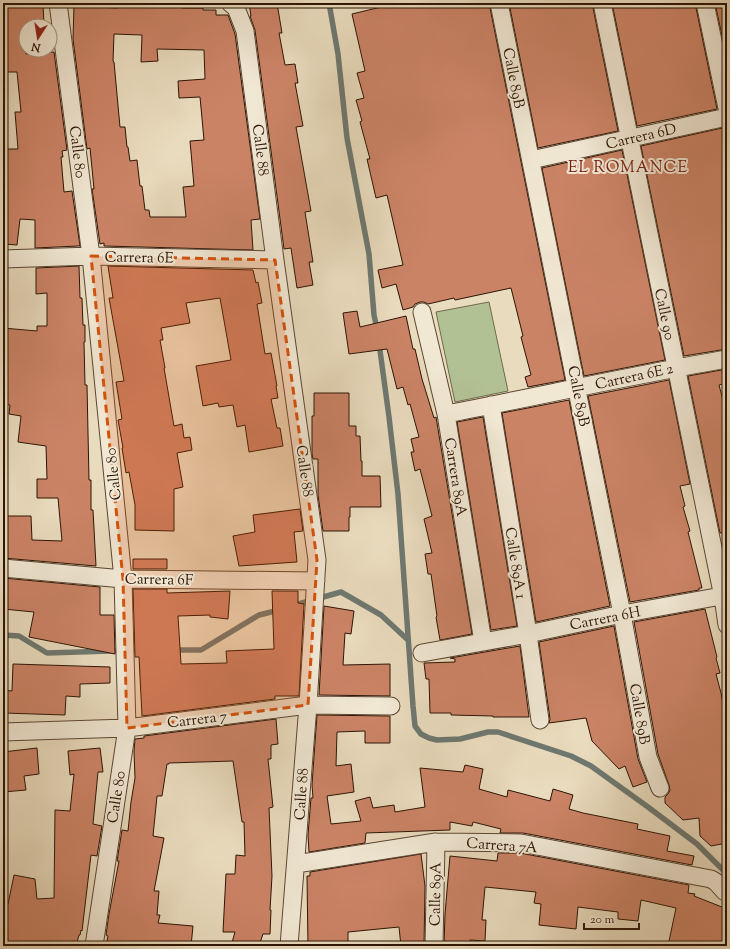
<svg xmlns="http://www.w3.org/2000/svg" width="730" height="949" viewBox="0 0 730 949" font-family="'Sorts Mill Goudy',serif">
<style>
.pitch{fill:#b2c194;stroke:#706a4c}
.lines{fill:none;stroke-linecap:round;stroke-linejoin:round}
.stream{stroke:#6e7870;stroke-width:5.5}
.building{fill:#cb8366;stroke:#2d1405;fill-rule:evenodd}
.street-casing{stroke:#5c4633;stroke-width:19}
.street{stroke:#f1e8d4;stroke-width:17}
.marked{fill:#d5520b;fill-opacity:0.2;stroke:#d5520b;stroke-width:3;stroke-dasharray:8 5;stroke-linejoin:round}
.labels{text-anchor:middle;stroke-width:4;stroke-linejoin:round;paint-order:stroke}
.street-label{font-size:15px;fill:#2d1405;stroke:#f1e8d4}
.neighbourhood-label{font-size:16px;letter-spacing:1px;fill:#7a1f14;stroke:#f1e8d4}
</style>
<rect width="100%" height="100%" fill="#e9dbbd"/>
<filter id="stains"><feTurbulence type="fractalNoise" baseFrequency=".005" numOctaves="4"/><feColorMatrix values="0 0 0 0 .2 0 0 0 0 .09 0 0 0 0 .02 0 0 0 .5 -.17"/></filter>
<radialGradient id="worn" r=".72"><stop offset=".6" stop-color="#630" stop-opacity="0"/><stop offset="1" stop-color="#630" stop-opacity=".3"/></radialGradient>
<path class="pitch" d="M489,302L508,391L455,402L436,312Z"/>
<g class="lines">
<path class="stream" d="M329,3L338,54L347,138L369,254L374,315L377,329
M379,343L389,417L398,494L413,706L415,726L421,734L429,738L437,740L460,739L488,732H498L571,756L591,766L648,807L697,844L727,874
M295,605L341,592L381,615L408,640
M3,635L19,636L47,653L142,650
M174,650H201L259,615L279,610"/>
</g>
<path class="building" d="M3,3H43L44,25L26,26V54L54,52L67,150L62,151L63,157H61L64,192L72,191L80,246H78L35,248V220L20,219L17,245L3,244V149H18L15,112H21L17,72H3Z
M118,3L182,5V8H203V10H216V15H228L235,34L260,219L251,220L253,250L104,246V243L100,244L92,189H94L90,148L87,149L73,39L74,6L118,8ZM114,34L142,35L141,62L158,61L157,49L204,50L205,79L178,81L179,98L200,97L204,140L190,141L194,186L183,187L186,217H150L149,210H145L142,186H140L137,160L130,161L128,147H127L125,127H120L114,62L113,61Z
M249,3H277L282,33H279L285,65L295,64L298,83H295L303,126L296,127L311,211L305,212L313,262H309L313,285L297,288L291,248L284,249L255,30L250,16H251Z
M398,3H489L565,380L528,387L525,377L531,375L521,337L523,336L511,288L455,300L454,298L428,304L424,302H420L415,304L413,307L403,310L396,284L382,288L378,270L403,265L387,195L376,198L367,159H370L360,122L362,121L356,100L364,98L357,73L365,71L352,14Z
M509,3H592L618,131L538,148Z
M612,3H695L717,109L637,126Z
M715,3H727V59Z
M727,127V349L684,356L641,146Z
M622,150L665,360L584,376L542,168Z
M79,266L80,298H82L83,325H85V342H84L85,385H87L89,480H91V510H93L96,566L3,558V516H31L32,540L62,541L58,498H37V479H47L46,446L18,442L21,416L9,414L10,405L3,404V328L37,331V326H47V293L36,294V268Z
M108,266L253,270L256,283L258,282L262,303L257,304L265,354L271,353L277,386H276L278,398L271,399L277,428H280L283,446L249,452L245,425L237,427L233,405L219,407L218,403L203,406L196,366L231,360L220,298L186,303L190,323L161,328L163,340H160L165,368H164L174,426L182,424L184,438L190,437L192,450L177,453L183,487L174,489V531L135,530V505L129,472L126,473L122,448H123L118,420L122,419L116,382L124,381L109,298H113Z
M357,311L360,327L406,316L413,349H415L422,379L434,418L436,417L472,634L440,640L436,617L437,616L431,574H428L425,554L432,553L424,519L432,516L420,469L415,471L411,452H414L411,439L419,437L410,404L408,405L403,387L397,389L387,349L349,354L343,313Z
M727,369V383L719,385L727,415V532L720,533L688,376Z
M669,380L690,484L680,486L685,506L683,507L690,531L688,532L702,588H699V590L630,602L588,396Z
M314,393H349V426H356V436H360L361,461H362V476H380L381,507H350V517H349V531H323L318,495V459H313L312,454V416H314Z
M569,400L610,606L536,622L502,413Z
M483,417L517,626L491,630L457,422Z
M300,509L303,531L294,532L297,562L239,566L233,536L255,532L253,515Z
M133,559H167V569H133Z
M3,578L100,587V615H114L115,654L29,637L34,612L3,609Z
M133,589H167V593L230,591L228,619L210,617V615L178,616L181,664L227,663L226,651L274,649L272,591H298V603L304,604L299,696H275V699L142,716L139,657H135Z
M324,606L354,611L351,634L345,633L343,665L390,664V696L319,695Z
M705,609L717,657L716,658L720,673L716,674L721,693L727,726V843L711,846L700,836L699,818L683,820L665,803V797L668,794L670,790L669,785L658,754L634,622Z
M614,626L638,759L647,782L633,787L625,766L619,769L592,741L586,718L549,723L550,719L539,642Z
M520,646L529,717H493V716L451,715V713H430L429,679H426L424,663L455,662V659L450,658Z
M13,664L110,667V683L80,684V697L66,696L65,715L3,713V690L12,691Z
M317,715L390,716V743H365V731L337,732L336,766L351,764L354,792L327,796L331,824L361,821L355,801L370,797L373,808L394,805L395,812L425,807L420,768L463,772L465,765L483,769L479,789L507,797L508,790L550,801L553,789L573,795L569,809L583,813L638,824L637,829L670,836L667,851L694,856L692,865L523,833H500L501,829L473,822L472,826L450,822V830L366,833L365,843L309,852L308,835L311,798H313L312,785Z
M276,719L278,744L271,745V759H268L273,807L269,808L272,876L270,910H271L270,934H263L259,946H231L235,932H223L226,874H235L236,855L245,856L244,822H242L233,761L169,763V764H167L162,796H157L153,836L164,838L154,891H159L157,915H160L158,923L193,926L191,946H106L108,936L106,935L109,914L119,861H117L122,830L128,831L131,802L135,778L134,751L135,739L144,738V736Z
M37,748L39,774L24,776L26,790L3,792V752Z
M100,748L103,772H98L93,824L102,826L97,856L91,855L82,931L81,930L80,935H79L76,946H3V920L7,904H8L14,875L35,879L37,899L54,898L55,810L70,811L74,774L70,775L68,751Z
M498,853H520L689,885L688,893L695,894L694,896L727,909V946H668L676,908L641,900L638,921L618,919V912L578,907L576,929L539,925L541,904L534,903L536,892L485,887L482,920H486L485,941L470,940V946H444L445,914L450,856L497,861Z
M421,854L425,886L424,946H401L399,927L348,932V943H344V946H308L307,876H310V872Z"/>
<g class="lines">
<defs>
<path id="street" d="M58,3L91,256L123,579L127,728L94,946
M230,3L236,8L245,31L275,260L317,560L308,705L289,946
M499,3L622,614L648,757L660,788
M602,3L723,597L727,625
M705,3L727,108
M531,160L727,117
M3,259L91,256L275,260
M422,312L446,414L483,642
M491,405L528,634L540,720
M446,414C540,396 633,375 727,359
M3,568L123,579L316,581
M422,653L528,634L622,614L727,595
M3,732L127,728L308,705L391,706
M296,864L436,842L521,843L711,879L716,882L725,892
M434,946L436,842"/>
</defs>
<use href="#street" class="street-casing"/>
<use href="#street" class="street"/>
</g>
<path class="marked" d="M91,256L275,260L317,560L308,705L127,728L123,579Z"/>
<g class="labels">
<g class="street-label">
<text transform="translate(514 78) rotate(79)" y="5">Calle 89B</text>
<text transform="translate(641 136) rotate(-13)" y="5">Carrera 6D</text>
<text transform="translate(261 150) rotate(83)" y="5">Calle 88</text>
<text transform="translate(78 152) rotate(83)" y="5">Calle 80</text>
<text transform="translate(139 257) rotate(1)" y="5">Carrera 6E</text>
<text transform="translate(665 314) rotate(78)" y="5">Calle 90</text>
<text transform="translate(634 376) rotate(-12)" y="5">Carrera 6E 2</text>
<text transform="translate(579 396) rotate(79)" y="5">Calle 89B</text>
<text transform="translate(305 471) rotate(82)" y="5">Calle 88</text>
<text transform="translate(113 474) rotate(-96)" y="5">Calle 80</text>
<text transform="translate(456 477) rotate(81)" y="5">Carrera 89A</text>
<text transform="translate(516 563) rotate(81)" y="5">Calle 89A 1</text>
<text transform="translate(159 579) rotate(1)" y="5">Carrera 6F</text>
<text transform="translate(605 618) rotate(-11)" y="5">Carrera 6H</text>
<text transform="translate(640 714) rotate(80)" y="5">Calle 89B</text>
<text transform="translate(197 719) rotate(-7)" y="5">Carrera 7</text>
<text transform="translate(301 794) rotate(-86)" y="5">Calle 88</text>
<text transform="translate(116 797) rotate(-81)" y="5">Calle 80</text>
<text transform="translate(502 845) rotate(4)" y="5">Carrera 7A</text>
<text transform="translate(435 894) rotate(-89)" y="5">Calle 89A</text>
</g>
<g class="neighbourhood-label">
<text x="628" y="172">EL ROMANCE</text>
</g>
</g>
<rect width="730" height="949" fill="none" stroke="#e9dbbd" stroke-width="16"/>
<rect x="4" y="4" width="722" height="941" fill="none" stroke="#2d1405" stroke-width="2"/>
<rect x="8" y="8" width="714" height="933" fill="none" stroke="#2d1405"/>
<g transform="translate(38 38) rotate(192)"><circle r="19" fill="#f1e8d4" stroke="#a39381"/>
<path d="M0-3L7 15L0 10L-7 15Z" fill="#8f2418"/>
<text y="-6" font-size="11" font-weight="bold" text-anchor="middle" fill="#2d1405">N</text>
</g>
<path d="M584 923v6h55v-6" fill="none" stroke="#2d1405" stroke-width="2"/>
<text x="590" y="923" font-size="12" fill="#2d1405" stroke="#f1e8d4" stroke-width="3" paint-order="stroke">20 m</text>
<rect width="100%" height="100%" filter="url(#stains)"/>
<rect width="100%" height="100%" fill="url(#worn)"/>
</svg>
